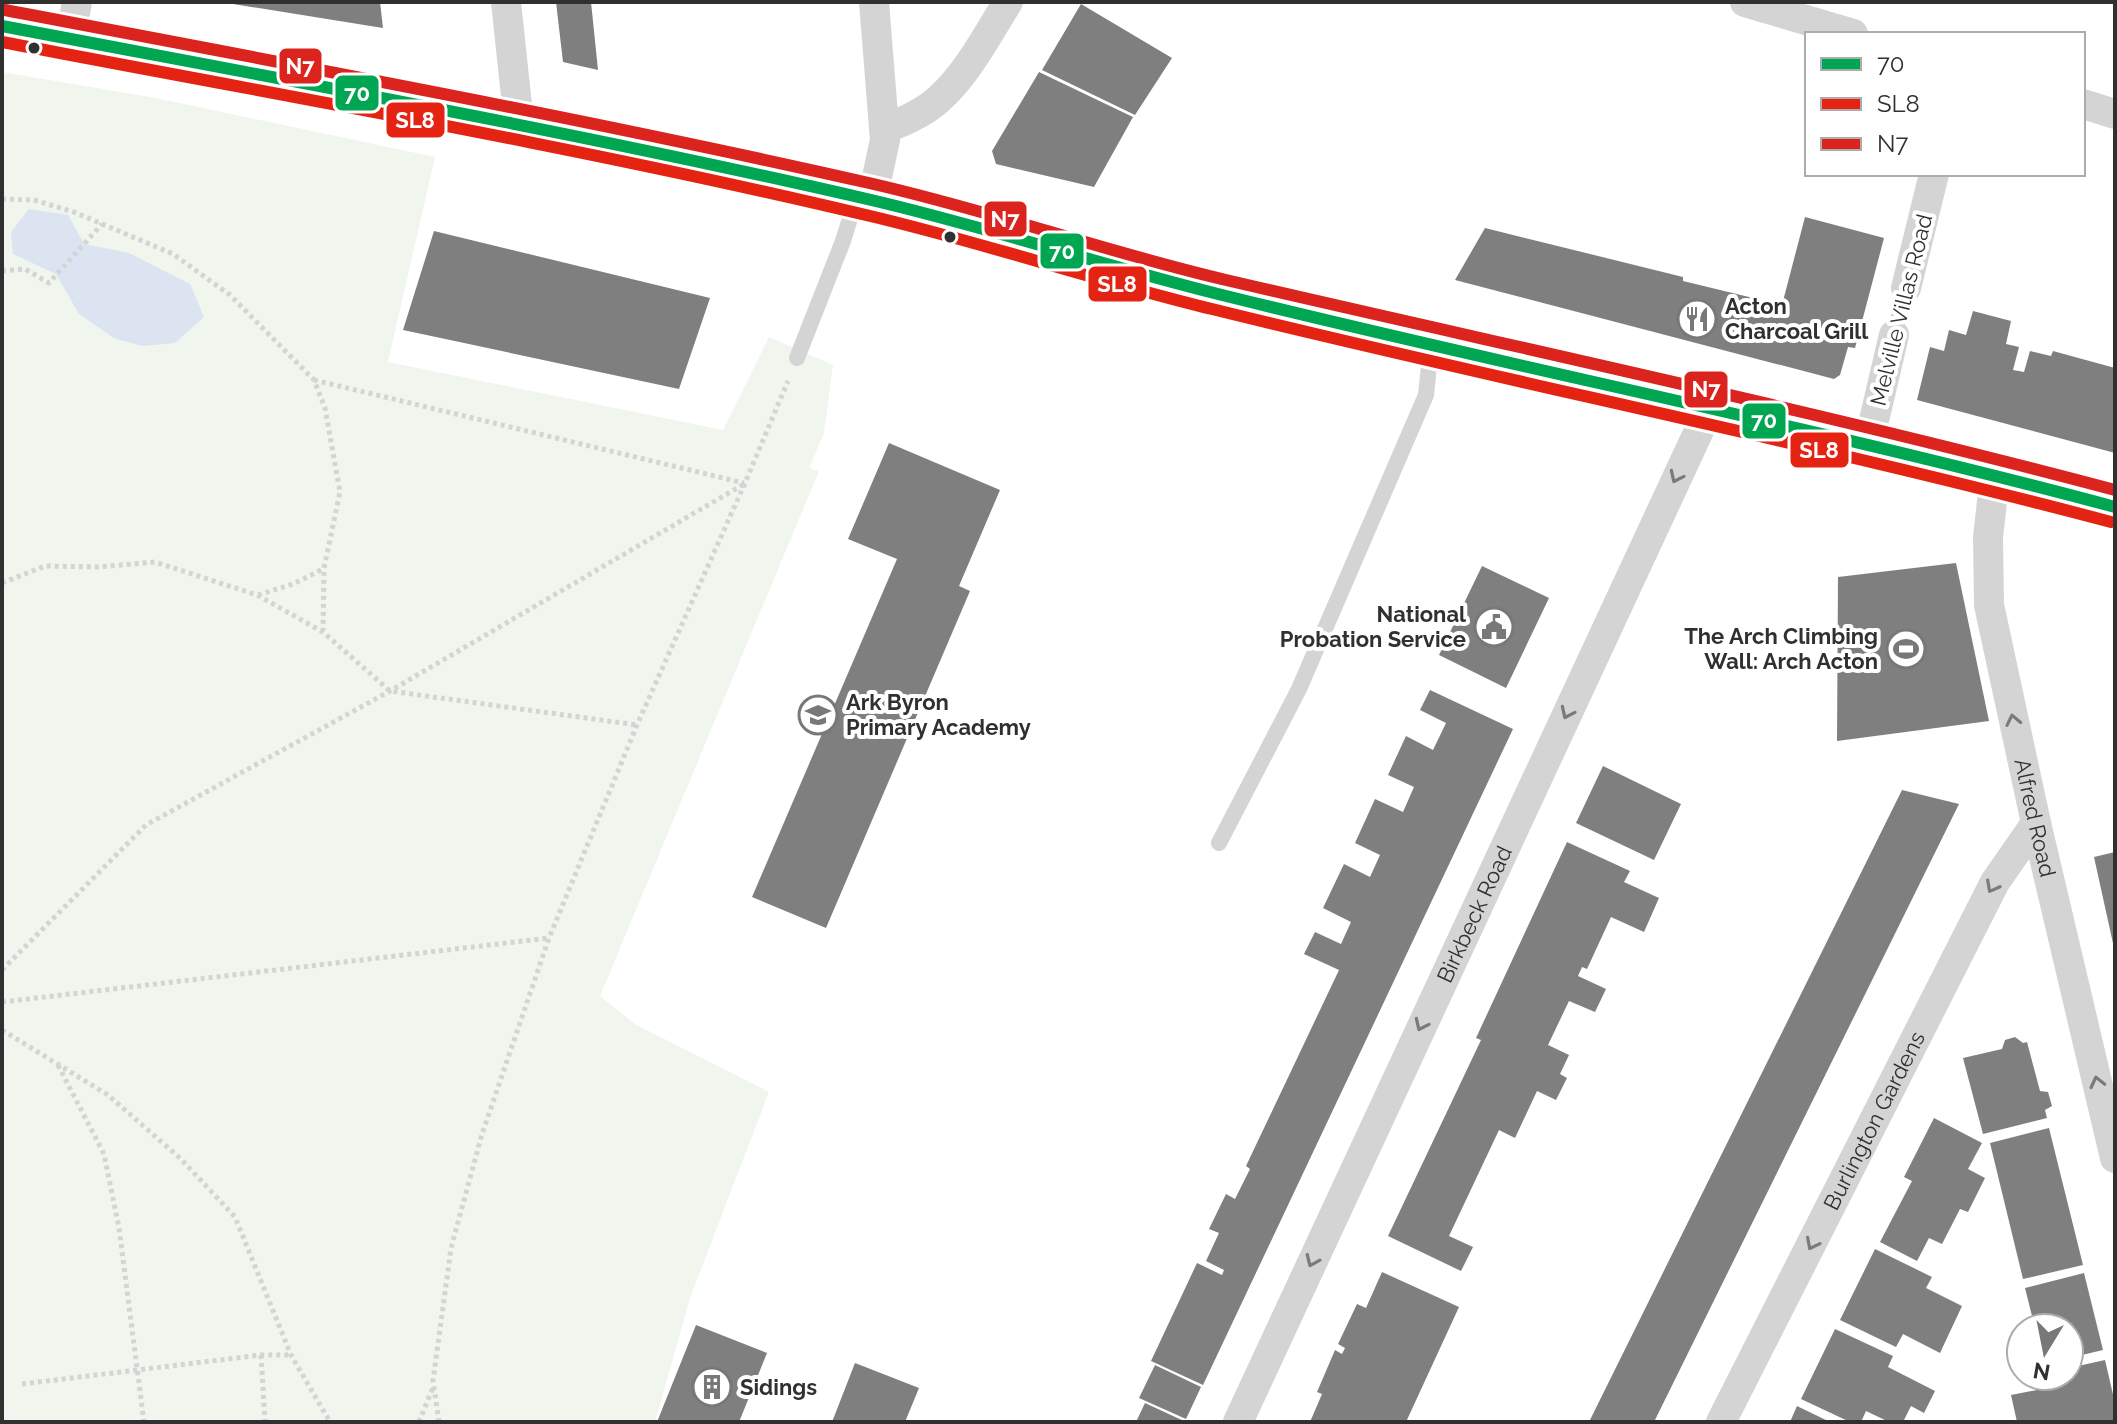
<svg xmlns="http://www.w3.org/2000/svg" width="2117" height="1424" viewBox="0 0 2117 1424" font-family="Raleway,sans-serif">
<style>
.green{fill:#f0f5ed}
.water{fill:#dbe4f0}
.building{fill:#7f7f7f}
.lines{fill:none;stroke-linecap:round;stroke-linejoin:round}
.path{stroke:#d4d4d4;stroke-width:5;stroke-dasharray:4 4;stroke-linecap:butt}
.lane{stroke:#d4d4d4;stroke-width:16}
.street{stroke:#d4d4d4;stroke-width:30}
.primary{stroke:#c8c8c8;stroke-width:44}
.bus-1-casing{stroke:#fff;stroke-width:18}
.bus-2-casing{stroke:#fff;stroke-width:18}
.bus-3-casing{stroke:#fff;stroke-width:18}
.bus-1{stroke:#00a651;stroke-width:12}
.bus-2{stroke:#e42313;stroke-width:12}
.bus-3{stroke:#dc241f;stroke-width:12}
.oneway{stroke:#7a7a7a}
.bus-dot{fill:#303030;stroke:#fff;stroke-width:3}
.labels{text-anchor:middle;stroke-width:8;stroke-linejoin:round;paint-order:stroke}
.poi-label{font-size:22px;font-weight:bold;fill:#303030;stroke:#fff;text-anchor:start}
.street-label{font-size:22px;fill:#303030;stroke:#fff}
.line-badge{stroke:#fff;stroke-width:3}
.badge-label{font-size:22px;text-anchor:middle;font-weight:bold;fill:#fff}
</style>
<rect width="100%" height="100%" fill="#fff"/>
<path class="green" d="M2,72L156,98L435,157L388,362L723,430L769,337L833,365L824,433L809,468L819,471L600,996L635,1024L769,1092L690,1298L655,1422H2Z"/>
<path class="water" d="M29,209L68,215L84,244L129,253L190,284L204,317L175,343L142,346L114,338L79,314L56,274L13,254L11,232Z"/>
<path class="building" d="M233,2H380L383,28L233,4Z
M556,2H591L598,70L563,62Z
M1081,4L1172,58L1135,115L1042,70Z
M1039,72L1133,117L1094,187L996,164L992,151Z
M1805,217L1884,238L1855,348L1848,347L1840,375L1834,379L1455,280L1485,228L1683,277V281L1782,305Z
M434,231L710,298L679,389L403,330Z
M1973,311L2011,321L2006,344L2019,347L2013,370L2024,372L2030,351L2051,356L2053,351L2115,368V453L1917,400L1930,347L1944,351L1949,330L1966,335Z
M889,443L1000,490L959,586L970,591L826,928L752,897L897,559L848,539Z
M1956,563L1989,721L1837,741L1838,577Z
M1482,566L1549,598L1506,688L1439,655Z
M1430,690L1513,729L1203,1385L1151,1361L1197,1263L1222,1275L1224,1270L1206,1261L1219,1233L1209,1229L1226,1194L1235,1199L1250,1169L1246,1166L1339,970L1304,954L1315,932L1341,944L1351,922L1323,908L1344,864L1370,877L1380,855L1355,843L1375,799L1403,812L1414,787L1388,775L1406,736L1433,750L1446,723L1420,710Z
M1603,766L1681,804L1654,860L1576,823Z
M1902,790L1959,804L1654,1422H1589Z
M1567,842L1630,871L1624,882L1659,898L1644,932L1611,917L1587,969L1582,967L1578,976L1606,989L1595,1012L1569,1001L1548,1045L1569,1055L1560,1074L1567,1078L1556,1100L1537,1091L1515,1138L1499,1130L1449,1236L1473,1247L1461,1271L1388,1236L1481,1040L1476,1038Z
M2115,852V948H2114L2094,857Z
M2015,1037L2023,1043L2027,1042L2040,1091L2048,1092L2052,1106L2045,1110L2047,1118L1983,1134L1963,1058L2002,1049L2005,1040Z
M1934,1118L1982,1143L1968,1169L1985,1178L1968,1212L1960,1209L1942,1244L1929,1238L1917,1261L1880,1242L1912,1181L1904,1177Z
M2049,1128L2083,1265L2023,1279L1990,1143Z
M1875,1249L1932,1277L1926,1288L1962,1306L1940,1353L1903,1334L1896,1347L1840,1320Z
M1382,1272L1459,1307L1406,1422H1310L1322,1394L1317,1392L1335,1350L1342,1354L1345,1348L1338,1344L1357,1304L1366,1308Z
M2084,1273L2103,1350L2069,1358V1328H2035L2025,1288Z
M696,1325L767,1353L739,1422H657Z
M1835,1329L1893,1356L1888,1367L1935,1391L1924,1413L1911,1406L1903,1422H1889L1866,1411L1861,1422H1850L1801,1399Z
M2105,1360L2115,1403V1422H2017L2011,1395L2047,1388L2045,1376H2069V1368Z
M855,1363L919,1388L905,1422H832Z
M1155,1365L1201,1387L1186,1419L1139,1398Z
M1145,1403L1186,1422H1136Z
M1797,1406L1830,1422H1790Z"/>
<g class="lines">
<path class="path" d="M2,199L34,200L74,212L173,254L230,295L314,380L325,408L340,492L324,568L323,631
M2,271L25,269L49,283L102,224
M314,380L744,483
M2,583L45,566L98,567L155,562L257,595L323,632L390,691L637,725
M258,595L293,584L323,569
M2,970L146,825L390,691L744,484
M2,1002L549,938
M2,1030L108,1095L181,1159L235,1217L291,1355L330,1422
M58,1065L104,1154L119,1228L144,1422
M261,1355L265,1422
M22,1384L261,1355H291
M419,1422L434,1385
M439,1422L433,1381L451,1248L482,1134L549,938L637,725L745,483L788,381"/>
<path class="lane" d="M1894,335L1906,288
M797,358L843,241L856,199
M1219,843L1299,689L1426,395L1431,346"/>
<g class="street">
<path d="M506,2L519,124"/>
<path d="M1745,2L1853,34"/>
<path d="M71,37L77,2"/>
<path d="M2083,104L2115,114"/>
<path d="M884,129C903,122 924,113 939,99C968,73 987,35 1008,2"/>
<path d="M872,200L885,140L874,2"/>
<path d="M1906,288L1934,174"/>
<path d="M1868,446L1894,335"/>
<path id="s1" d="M1995,475L1988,537L1989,605L2036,823L2115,1158"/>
<path id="s2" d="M1238,1422L1710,407"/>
<path id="s3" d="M1721,1422L1995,882L2036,823"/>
</g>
<path class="primary" d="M2,26L519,124L872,200L1213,293L1710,407L1995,475L2115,507"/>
<defs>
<path id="bus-1" d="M2,26C291,81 581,133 867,199C984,226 1098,264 1214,293C1514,368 1817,427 2115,507"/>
<path id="bus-2" d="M2,42C290,97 580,147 866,215C982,242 1096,281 1212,309C1511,383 1813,443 2111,522"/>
<path id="bus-3" d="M5,10C294,65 582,118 869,183C989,210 1106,252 1226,280C1523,349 1821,412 2115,490"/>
</defs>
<use href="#bus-1" class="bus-1-casing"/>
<use href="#bus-2" class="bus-2-casing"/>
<use href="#bus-3" class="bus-3-casing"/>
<use href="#bus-1" class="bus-1"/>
<use href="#bus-2" class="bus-2"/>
<use href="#bus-3" class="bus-3"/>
</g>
<defs><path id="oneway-chevron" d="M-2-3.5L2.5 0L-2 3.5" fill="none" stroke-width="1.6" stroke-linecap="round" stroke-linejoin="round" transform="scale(2)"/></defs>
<g class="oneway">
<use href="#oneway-chevron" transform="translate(1676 477) rotate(115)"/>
<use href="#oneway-chevron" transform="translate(1567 713) rotate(115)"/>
<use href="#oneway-chevron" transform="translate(2013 720) rotate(-102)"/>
<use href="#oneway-chevron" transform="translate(1992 887) rotate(118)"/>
<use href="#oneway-chevron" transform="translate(1421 1025) rotate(115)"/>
<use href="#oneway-chevron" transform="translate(2097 1082) rotate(-103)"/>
<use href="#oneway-chevron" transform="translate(1812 1244) rotate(117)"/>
<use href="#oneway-chevron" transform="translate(1312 1261) rotate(114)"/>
</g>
<defs>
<symbol id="restaurant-ring" viewBox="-11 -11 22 22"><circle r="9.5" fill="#fff" stroke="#787878" stroke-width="1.5"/><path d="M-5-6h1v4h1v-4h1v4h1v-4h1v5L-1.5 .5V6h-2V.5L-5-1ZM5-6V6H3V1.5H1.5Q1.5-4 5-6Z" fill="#787878"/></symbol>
<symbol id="civic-ring" viewBox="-11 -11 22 22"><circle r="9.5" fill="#fff" stroke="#787878" stroke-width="1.5"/><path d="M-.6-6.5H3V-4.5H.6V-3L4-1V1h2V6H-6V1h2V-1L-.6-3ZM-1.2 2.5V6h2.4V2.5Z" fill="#787878"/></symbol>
<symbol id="stadium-ring" viewBox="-11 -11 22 22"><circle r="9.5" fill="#fff" stroke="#787878" stroke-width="1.5"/><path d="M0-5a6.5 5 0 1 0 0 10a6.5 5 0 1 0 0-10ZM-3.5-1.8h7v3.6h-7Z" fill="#787878"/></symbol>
<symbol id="school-ring" viewBox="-11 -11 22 22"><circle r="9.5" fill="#fff" stroke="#787878" stroke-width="1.5"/><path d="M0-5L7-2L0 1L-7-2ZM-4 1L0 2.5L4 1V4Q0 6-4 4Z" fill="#787878"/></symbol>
<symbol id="building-ring" viewBox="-11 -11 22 22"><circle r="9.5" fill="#fff" stroke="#787878" stroke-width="1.5"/><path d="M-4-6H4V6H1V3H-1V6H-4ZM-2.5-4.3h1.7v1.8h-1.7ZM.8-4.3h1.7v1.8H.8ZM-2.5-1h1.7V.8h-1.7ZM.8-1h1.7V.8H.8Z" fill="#787878"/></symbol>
</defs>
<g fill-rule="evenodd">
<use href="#restaurant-ring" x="1675" y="297" width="44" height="44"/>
<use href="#civic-ring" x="1472" y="605" width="44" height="44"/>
<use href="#stadium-ring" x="1884" y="627" width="44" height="44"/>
<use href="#school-ring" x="796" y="693" width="44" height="44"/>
<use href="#building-ring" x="690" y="1365" width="44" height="44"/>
</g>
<g class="bus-dot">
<circle cx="34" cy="48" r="7"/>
<circle cx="950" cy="237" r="7"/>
</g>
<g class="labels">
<g class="poi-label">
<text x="1725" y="314">Acton<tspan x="1725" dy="25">Charcoal Grill</tspan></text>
<text x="1466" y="622" text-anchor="end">National<tspan x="1466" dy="25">Probation Service</tspan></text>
<text x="1878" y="644" text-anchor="end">The Arch Climbing<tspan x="1878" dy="25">Wall: Arch Acton</tspan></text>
<text x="846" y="710">Ark Byron<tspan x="846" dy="25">Primary Academy</tspan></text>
<text x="740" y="1395">Sidings</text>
</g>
<g class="street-label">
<text transform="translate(1901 310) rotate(-76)" y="8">Melville Villas Road</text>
<text dy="8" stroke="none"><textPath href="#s1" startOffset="348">Alfred Road</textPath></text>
<text dy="8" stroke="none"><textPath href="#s2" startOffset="560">Birkbeck Road</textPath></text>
<text dy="8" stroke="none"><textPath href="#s3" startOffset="338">Burlington Gardens</textPath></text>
</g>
</g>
<g class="line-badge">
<rect x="278" y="47" width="45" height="38" rx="8" fill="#dc241f"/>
<rect x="334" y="74" width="46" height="38" rx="8" fill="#00a651"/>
<rect x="385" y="101" width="61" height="38" rx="8" fill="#e42313"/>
<rect x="983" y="200" width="45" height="38" rx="8" fill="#dc241f"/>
<rect x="1039" y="232" width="46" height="38" rx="8" fill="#00a651"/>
<rect x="1087" y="265" width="61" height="38" rx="8" fill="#e42313"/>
<rect x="1683" y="370" width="46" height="39" rx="8" fill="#dc241f"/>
<rect x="1741" y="402" width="46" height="38" rx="8" fill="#00a651"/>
<rect x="1789" y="431" width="61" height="38" rx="8" fill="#e42313"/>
</g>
<g class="badge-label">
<text x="300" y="74">N7</text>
<text x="357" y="101">70</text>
<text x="415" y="128">SL8</text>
<text x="1005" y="227">N7</text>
<text x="1062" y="259">70</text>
<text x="1117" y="292">SL8</text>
<text x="1706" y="397">N7</text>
<text x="1764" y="428">70</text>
<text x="1819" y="458">SL8</text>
</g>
<rect width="2117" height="1424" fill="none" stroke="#303030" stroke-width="8"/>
<rect x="1805" y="32" width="280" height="144" fill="#ffffff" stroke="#acacac" stroke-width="2"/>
<rect x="1821" y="58" width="40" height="12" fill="#00a651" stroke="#acacac" stroke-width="2"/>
<text x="1877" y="72" font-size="24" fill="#303030">70</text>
<rect x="1821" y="98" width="40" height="12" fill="#e42313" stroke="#acacac" stroke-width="2"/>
<text x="1877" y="112" font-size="24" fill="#303030">SL8</text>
<rect x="1821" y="138" width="40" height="12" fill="#dc241f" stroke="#acacac" stroke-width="2"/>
<text x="1877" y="152" font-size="24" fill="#303030">N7</text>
<g transform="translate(2045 1352) rotate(190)"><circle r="38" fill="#ffffff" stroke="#acacac" stroke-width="2"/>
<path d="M0-6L14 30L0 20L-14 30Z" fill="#787878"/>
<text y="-12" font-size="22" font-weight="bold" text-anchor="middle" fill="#303030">N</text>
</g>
</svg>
